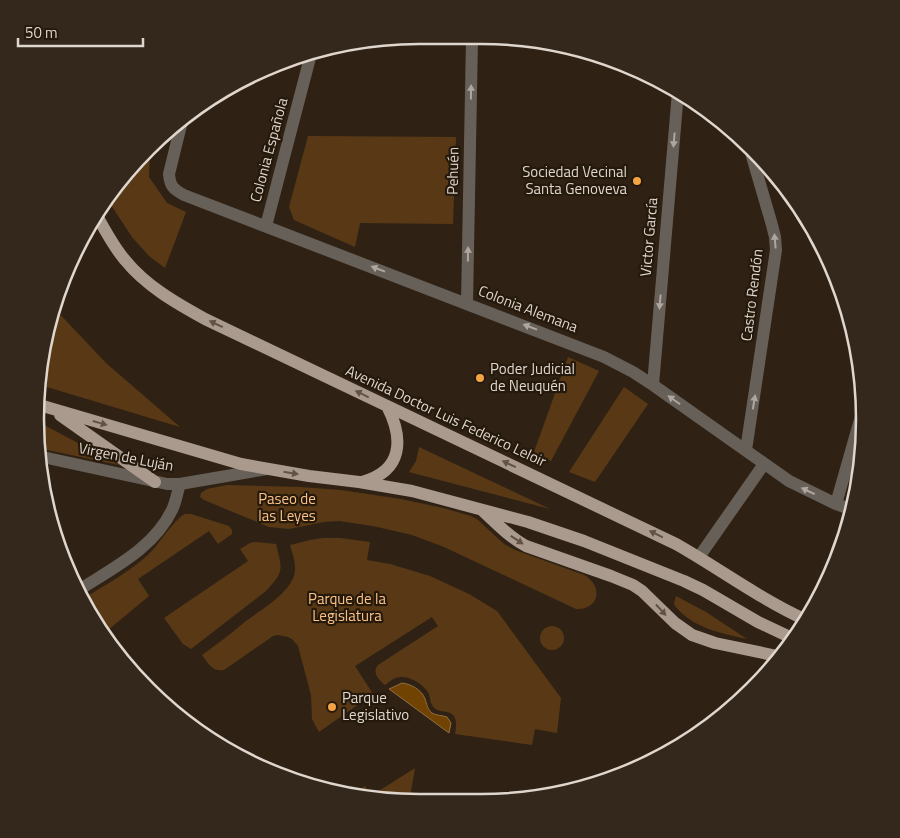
<svg xmlns="http://www.w3.org/2000/svg" width="900" height="838" viewBox="0 0 900 838" font-family="'Titillium Web',sans-serif">
<style>
.green{fill:#593915}
.water{fill:#714303;stroke:#926f40}
.lines{fill:none;stroke-linecap:round;stroke-linejoin:round}
.minor{stroke:#676059;stroke-width:12}
.major{stroke:#a99a8d;stroke-width:12}
.oneway{fill:#afa79f}
.oneway2{fill:#605346}
.poi-dot{fill:#f4a345;stroke:#25190c;stroke-width:2}
.labels{text-anchor:middle;stroke-width:4.5;stroke-linejoin:round;paint-order:stroke}
.street-label{font-size:15px;fill:#dfd6ce;stroke:#25190c}
.poi-label{font-size:15px;fill:#dfd6ce;stroke:#25190c;text-anchor:start}
.park-label{font-size:15px;fill:#fbc288;stroke:#25190c}
.rim{fill:none;stroke:#dfd6ce;stroke-width:2.5}
</style>
<rect width="100%" height="100%" fill="#2f2215"/>
<path class="green" d="M308,136L456,137L453,224L360,223L355,247L294,220L289,207Z
M148,149L150,150L149,177L167,203L186,212L165,268L149,256L132,237L107,199L130,166Z
M53,307L106,363L180,427L37,384L48,319Z
M568,357L599,371L551,461L534,452Z
M624,387L648,404L595,482L569,472Z
M37,422L46,426L119,465L38,448Z
M419,447L550,509L409,472L416,461Z
M227,485L300,487L341,490L401,499L443,508L471,516L477,519L504,544L515,550L584,575C604,586 599,610 576,609L444,547L412,535L373,526L339,521L324,522L289,529L269,527L204,500L200,497L201,493L207,489Z
M185,514H191L229,526L232,530V534L218,544L209,531L138,579L149,596L102,635L83,599C105,585 129,572 148,555C160,544 172,521 185,514Z
M323,538H340L370,542L367,560L390,564L430,576L469,594L497,611L561,698L557,733L535,729L532,745L455,734C461,702 439,718 432,705C430,702 430,697 429,694C423,683 407,674 395,678C391,680 388,683 385,685C378,679 372,673 378,665L438,626L432,617L355,666L373,694L319,732L312,719L311,695L298,646L292,639L288,637L278,635L273,636L224,670C212,672 208,663 202,655C217,644 232,633 246,621C261,610 287,595 294,576C297,566 293,555 290,545L310,540Z
M255,542L276,544C282,569 285,571 266,591L191,649L183,644L164,618L248,561L240,549L250,543Z
M676,596L706,612L747,639C720,633 693,628 675,606L674,603Z
M540 638a12 12 0 1 1 24 0a12 12 0 1 1-24 0Z
M415,768L410,797L366,796L361,789L365,786L371,796Z
M593,776L597,778L598,784L584,787C585,782 586,777 593,776Z"/>
<path class="water" d="M402,683C411,684 422,690 425,699C427,704 427,709 432,713C437,716 442,715 447,717L451,723L449,733L389,689Z"/>
<g class="lines">
<path class="minor" d="M183,117L169,174C170,186 173,189 184,195L604,357L633,372L653,385L789,481L836,504L853,510
M266,226L311,54
M467,303L472,39
M653,385L678,92
M746,450L776,250L775,237L772,225L749,146
M38,456L167,484H180L267,469
M836,504L863,409
M699,557L764,464
M79,590C113,568 154,548 172,510C176,502 177,493 180,484"/>
<path class="major" d="M96,214C105,230 113,246 125,260C146,286 176,303 205,319L676,544C720,569 760,599 806,620
M36,404L241,464L309,476L359,482L412,491L528,522L584,541L684,581L703,590L758,622L794,639
M60,415L155,482
M362,482C403,471 404,439 387,406
M482,510C496,523 509,537 526,546L611,576L633,585L642,591L675,623L692,635L715,643L782,657"/>
</g>
<defs><path id="oneway-solid" d="M-6-.8H1V-3.2L6.5 0L1 3.2V.8H-6Z" transform="scale(1.25)"/></defs>
<g class="oneway">
<use href="#oneway-solid" transform="translate(471 92) rotate(-89)"/>
<use href="#oneway-solid" transform="translate(674 140) rotate(95)"/>
<use href="#oneway-solid" transform="translate(775 241) rotate(-95)"/>
<use href="#oneway-solid" transform="translate(468 254) rotate(-89)"/>
<use href="#oneway-solid" transform="translate(378 269) rotate(-159)"/>
<use href="#oneway-solid" transform="translate(660 302) rotate(95)"/>
<use href="#oneway-solid" transform="translate(530 327) rotate(-159)"/>
<use href="#oneway-solid" transform="translate(674 400) rotate(-145)"/>
<use href="#oneway-solid" transform="translate(754 402) rotate(-81)"/>
<use href="#oneway-solid" transform="translate(808 491) rotate(-155)"/>
</g>
<g class="oneway2">
<use href="#oneway-solid" transform="translate(216 324) rotate(-155)"/>
<use href="#oneway-solid" transform="translate(362 394) rotate(-154)"/>
<use href="#oneway-solid" transform="translate(100 423) rotate(16)"/>
<use href="#oneway-solid" transform="translate(509 464) rotate(-155)"/>
<use href="#oneway-solid" transform="translate(291 473) rotate(9)"/>
<use href="#oneway-solid" transform="translate(656 534) rotate(-154)"/>
<use href="#oneway-solid" transform="translate(517 540) rotate(33)"/>
<use href="#oneway-solid" transform="translate(661 610) rotate(47)"/>
</g>
<g class="poi-dot">
<circle cx="637" cy="181" r="5"/>
<circle cx="480" cy="378" r="5"/>
<circle cx="332" cy="707" r="5"/>
</g>
<g class="labels">
<g class="street-label">
<text transform="translate(269 150) rotate(-75)" y="5">Colonia Española</text>
<text transform="translate(453 171) rotate(-89)" y="5">Pehuén</text>
<text transform="translate(649 237) rotate(-85)" y="5">Victor García</text>
<text transform="translate(752 295) rotate(-83)" y="5">Castro Rendón</text>
<text transform="translate(528 309) rotate(21)" y="5">Colonia Alemana</text>
<text transform="translate(446 416) rotate(25)" y="5">Avenida Doctor Luis Federico Leloir</text>
<text transform="translate(126 457) rotate(11)" y="5">Virgen de Luján</text>
</g>
<g class="poi-label">
<text x="627" y="177" text-anchor="end">Sociedad Vecinal<tspan x="627" dy="17">Santa Genoveva</tspan></text>
<text x="490" y="374">Poder Judicial<tspan x="490" dy="17">de Neuquén</tspan></text>
<text x="342" y="703">Parque<tspan x="342" dy="17">Legislativo</tspan></text>
</g>
<g class="park-label">
<text x="287" y="504">Paseo de<tspan x="287" dy="17">las Leyes</tspan></text>
<text x="347" y="604">Parque de la<tspan x="347" dy="17">Legislatura</tspan></text>
</g>
</g>
<path d="M0 0H900V838H0ZM419 44H481A375 375 0 0 1 856 419V419A375 375 0 0 1 481 794H419A375 375 0 0 1 44 419V419A375 375 0 0 1 419 44Z" fill="#34281c" fill-rule="evenodd"/>
<path class="rim" d="M419 44H481A375 375 0 0 1 856 419V419A375 375 0 0 1 481 794H419A375 375 0 0 1 44 419V419A375 375 0 0 1 419 44Z"/>
<path d="M18 38v8h125v-8" fill="none" stroke="#dfd6ce" stroke-width="2.5"/>
<text x="25" y="38" font-size="15" fill="#dfd6ce" stroke="#25190c" stroke-width="4" paint-order="stroke">50 m</text>
</svg>
